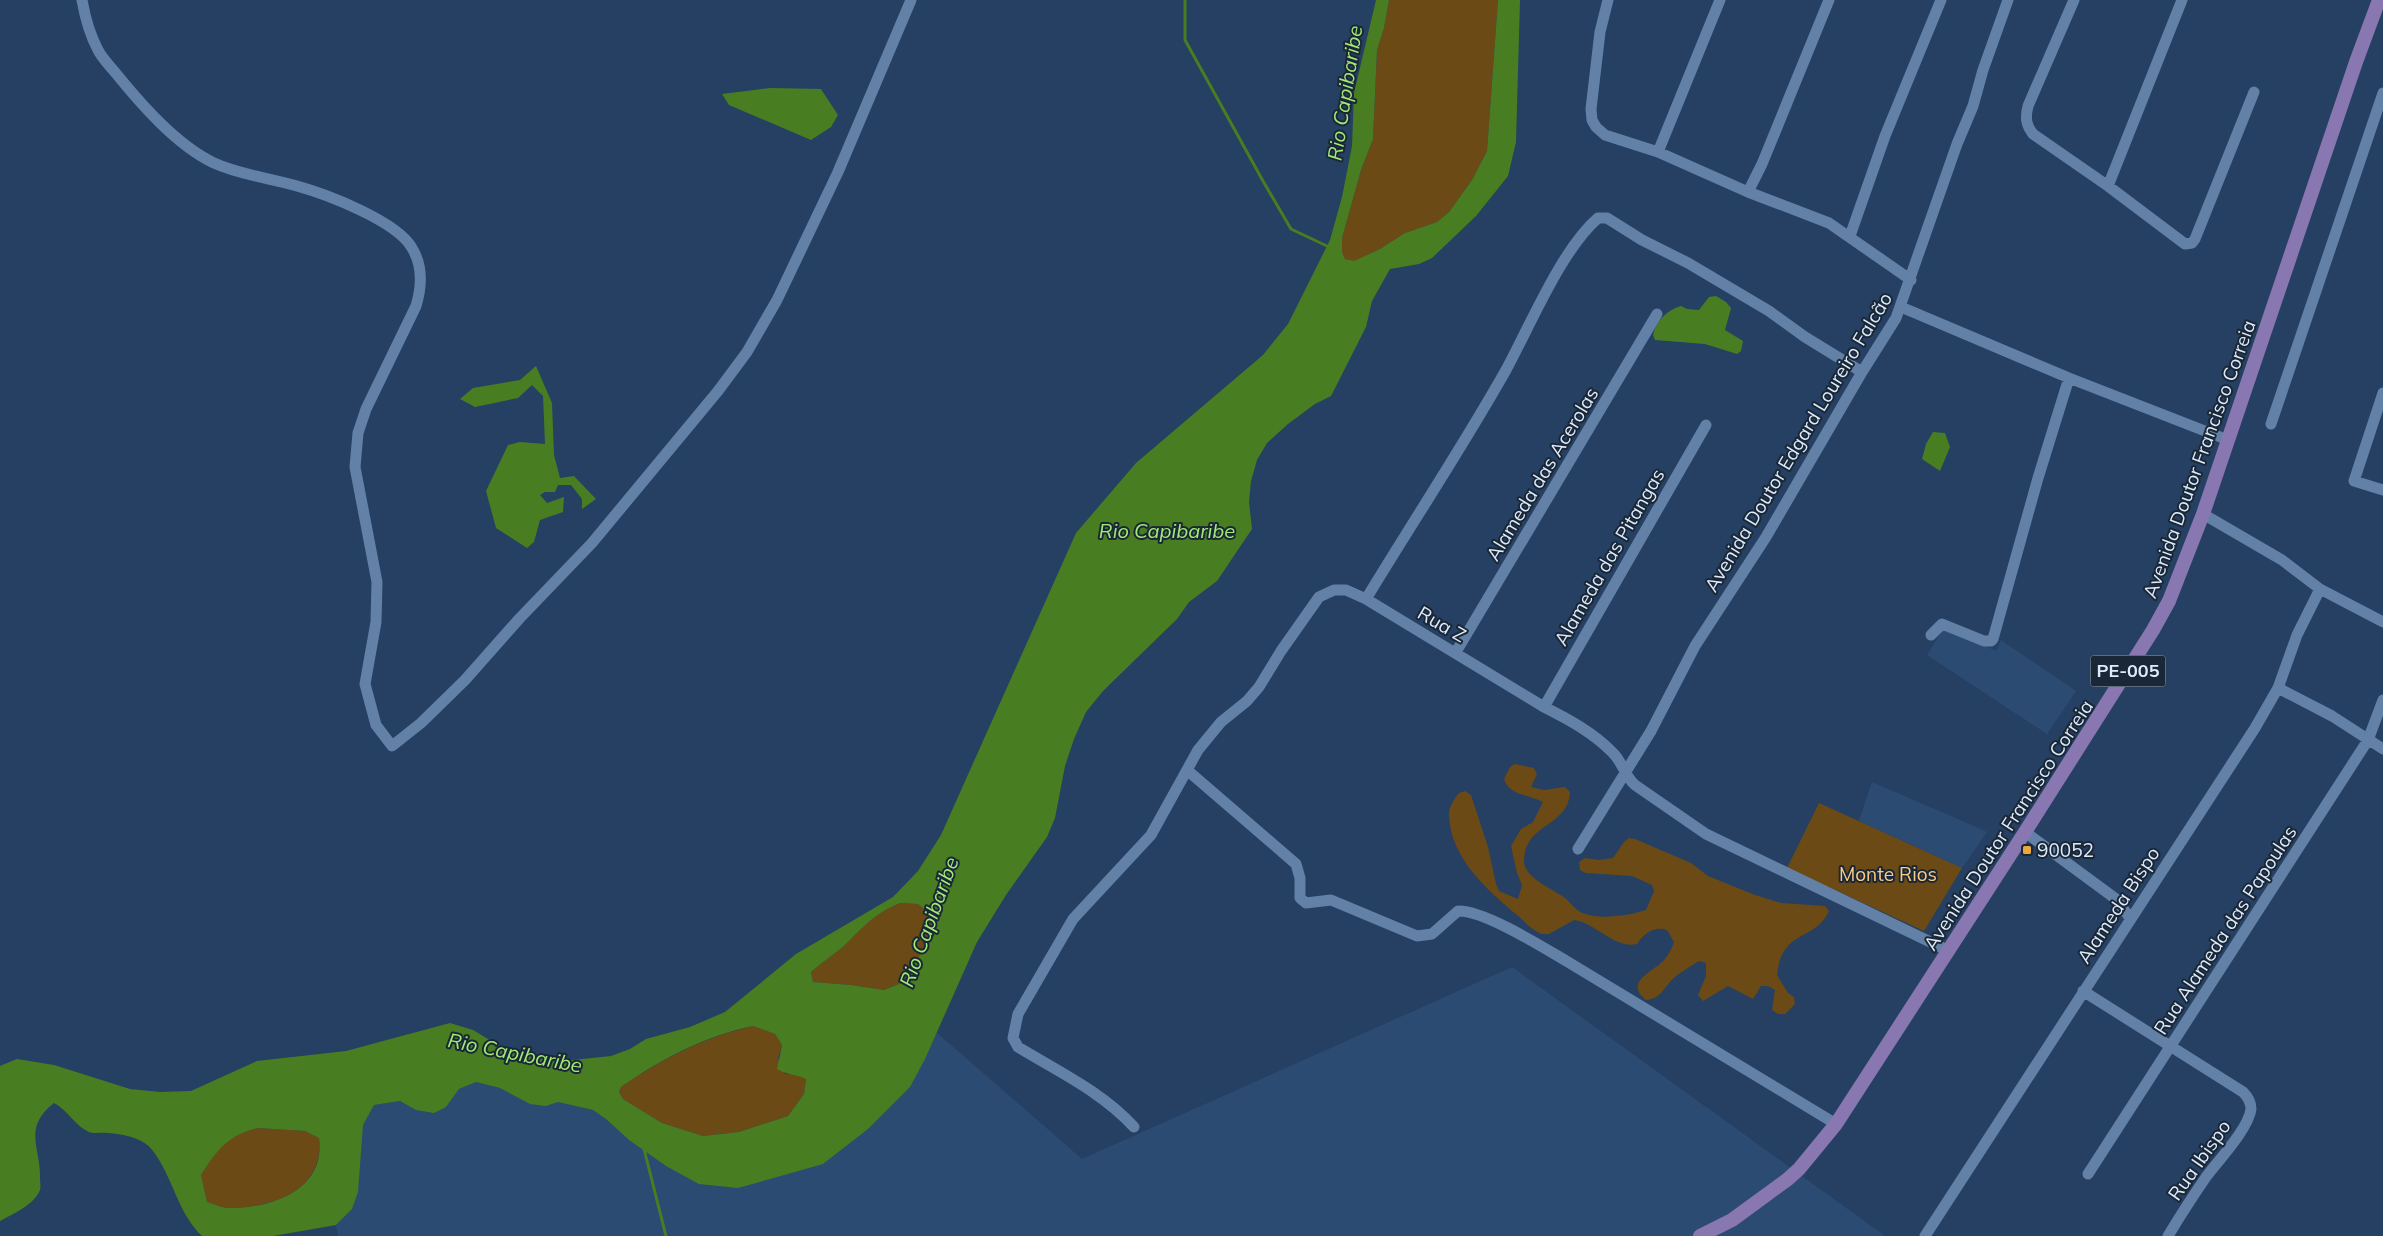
<svg xmlns="http://www.w3.org/2000/svg" width="2383" height="1236" viewBox="0 0 2383 1236" font-family="Mulish,sans-serif">
<style>
.built{fill:#2c4b73}
.green{fill:#6b4a15}
.water{fill:#497d22;fill-rule:evenodd}
.lines{fill:none;stroke-linecap:round;stroke-linejoin:round}
.stream{stroke:#497d22;stroke-width:3}
.minor{stroke:#6381a6;stroke-width:11}
.major{stroke:#8877b0;stroke-width:14}
.poi-dot{fill:#eda83b;stroke:#1a2736;stroke-width:2}
.labels{text-anchor:middle;stroke-width:4;stroke-linejoin:round;paint-order:stroke}
.shield{fill:#1a2736;stroke:#a3b0c1;stroke-width:1}
.shield-label{font-size:18px;font-weight:bold;fill:#deebfc}
.street-label{font-size:19px;fill:#deebfc;stroke:#1a2736}
.poi-label{font-size:19px;fill:#deebfc;stroke:#1a2736;text-anchor:start}
.park-label{font-size:19px;fill:#f9ca88;stroke:#1a2736}
.water-label{font-size:20px;font-style:italic;fill:#a2ea77;stroke:#1a2736}
</style>
<rect width="100%" height="100%" fill="#254062"/>
<path class="built" d="M1945,626L1996,651L2001,640L2076,691L2047,734L1927,655Z
M1872,782L1967,823L1987,832L1962,868L1859,821Z
M1512,967L1885,1236H338L336,1225L352,1209L363,1124L374,1105L400,1101L416,1110L446,1107L459,1089L476,1082L500,1088L546,1106L558,1102L593,1110L606,1119L629,1140L666,1166L823,1164L868,1129L910,1087L936,1032L1082,1159Z"/>
<path class="green" d="M1389,0H1498L1487,151L1472,180L1449,212L1437,222L1405,233L1380,249L1353,262L1345,259L1342,252V238L1361,170L1373,139L1377,50L1384,28Z
M1515,764L1534,768L1537,774L1531,787L1544,790L1565,787L1570,792C1568,828 1525,822 1524,861C1524,878 1553,889 1565,898C1570,902 1574,908 1579,911C1581,913 1586,914 1589,915C1605,919 1631,915 1646,910L1654,891L1652,885L1632,876L1586,873L1580,870L1579,862L1585,858L1599,860L1613,858L1624,842L1629,838L1635,839L1691,863L1708,876L1755,895L1781,903L1825,906L1829,911C1815,942 1782,928 1777,975L1788,993L1794,997L1795,1004L1785,1014H1778L1772,1010L1775,990L1768,986H1761L1753,999L1728,986L1703,1001L1698,995L1706,976V963L1699,961C1691,966 1682,971 1675,977C1664,986 1662,999 1646,1000C1623,981 1654,972 1665,959C1669,954 1672,948 1674,942L1667,930C1655,926 1644,933 1637,944C1614,949 1596,923 1574,920L1549,934H1542C1532,930 1525,922 1517,915C1488,891 1451,858 1449,817C1448,808 1454,799 1459,793L1465,791L1471,795L1488,847L1496,884L1499,891L1518,899L1522,885L1517,873L1511,846L1521,829L1533,822L1543,802C1529,794 1509,796 1504,779L1510,767Z
M1819,803L1962,868L1924,931L1787,868Z
M900,903L918,904L932,916L931,938L904,982L884,990L851,985L813,982L811,972C822,962 834,955 845,945C863,927 874,913 900,903Z
M753,1026L775,1034L782,1045L778,1058L785,1074H796L806,1079L804,1094L788,1116L739,1132L703,1136L662,1123L623,1099L619,1092L621,1087C661,1059 705,1037 753,1026Z
M258,1128L306,1131L319,1138C325,1190 273,1208 229,1208C222,1208 214,1204 207,1202L201,1175C217,1149 226,1135 258,1128Z"/>
<path class="water" d="M1376,0H1389L1384,28L1377,50L1373,139L1361,170L1342,238V252L1345,259L1354,261L1380,249L1405,233L1437,222L1449,212L1472,180L1487,151L1498,0H1520L1516,142L1508,176L1476,216L1432,258L1419,264L1390,269L1372,301L1366,327L1331,396L1315,404L1288,424L1267,443L1257,460L1251,481L1249,502L1252,529L1217,581L1189,602L1177,619L1103,691L1086,712L1074,739L1065,766L1055,818L1047,837L1006,895L977,942L925,1059L910,1087L868,1129L823,1164L738,1188L699,1184L666,1166L629,1140L606,1119L593,1110L558,1102L546,1106L530,1104L500,1088L476,1082L459,1089L446,1107L434,1113L416,1110L400,1101L374,1105L363,1125L358,1192L352,1209L336,1225L273,1236H202C177,1212 173,1177 153,1151C144,1138 123,1134 108,1133C103,1132 94,1134 89,1132C75,1126 68,1110 54,1103C22,1128 41,1148 40,1178C40,1182 41,1187 40,1190C34,1205 13,1214 0,1221V1066L17,1059L54,1065L130,1089L160,1092L191,1091L257,1061L346,1051L450,1023L473,1030L503,1048L527,1056L563,1061L611,1056L630,1049L646,1039L690,1027L725,1012L796,954L893,897L918,871L941,835L1076,533L1136,463L1263,355L1288,324L1330,240L1342,197L1352,146L1354,93ZM900,903L918,904L932,916L930,938L904,982L884,990L851,985L813,982L811,972C822,962 834,955 845,945C863,927 875,913 900,903ZM753,1026L775,1034L782,1045L777,1069C787,1075 796,1074 806,1079L804,1094L788,1116L739,1132L703,1136L662,1123L623,1099L619,1092L621,1087C661,1059 705,1036 753,1026ZM258,1128L305,1131L319,1138C326,1190 272,1208 229,1208C222,1208 214,1204 207,1202L201,1175C217,1150 228,1135 258,1128Z
M770,88L821,89L838,115L831,127L811,140L729,105L722,94Z
M1716,296L1726,302L1731,308L1725,330L1743,341L1741,351L1737,354L1705,344L1655,340L1653,335C1656,321 1667,310 1681,306L1687,309L1699,310L1709,297Z
M536,366L552,403L554,455L560,478L574,476L596,499L582,509V499L571,485H558L555,492H545L540,495L547,503L564,497L563,512L540,520L534,542L527,548L496,528L486,491L508,445L520,442L545,444L543,396L532,385L518,398L475,407L460,399L473,388L520,380Z
M1933,432L1945,433L1950,447L1940,471L1922,459L1926,444Z"/>
<g class="lines">
<path class="stream" d="M1185,0V40L1263,181L1291,229L1329,247
M644,1149L666,1236"/>
<path class="minor" d="M82,0C85,17 90,35 98,50C102,58 109,65 114,71C140,103 176,145 214,163C240,175 270,178 297,186C326,194 397,221 412,248C423,266 422,286 416,306L366,409L358,433L355,467L377,582L376,622L365,684L376,725L392,746L421,723L465,680L519,619L592,543L718,391L747,352L777,300L838,172L911,0
M1608,0L1600,32L1591,109L1592,120L1596,127L1605,135L1658,152L1748,192L1829,223L1911,280
M2074,0L2028,106C2025,118 2026,125 2033,134L2108,186L2185,244L2192,243L2195,239L2254,92
M1658,152L1720,0
M2108,186L2182,0
M1748,192L1762,164L1829,0
M1850,236L1885,136L1941,0
M1901,307L2069,378L2228,440
M2383,393L2354,481L2383,490
M2271,424L2383,93
M2203,514L2282,560L2320,589L2383,622
M1366,599C1412,523 1462,448 1506,370C1530,326 1561,250 1598,218H1607L1642,240L1688,263L1769,311L1805,337L1862,372
M1931,635L1942,624L1984,641H1991L1993,639L2038,478L2069,378
M1456,652L1657,314
M2278,688L2332,716L2383,749
M1544,707L1706,425
M1187,770L1296,864L1300,878V898L1306,903L1331,900L1417,936L1432,934L1458,911C1484,910 1544,948 1568,962L1836,1124
M2025,832L2116,899L2130,918
M1578,849L1651,731L1695,646L1766,537L1862,372L1896,318L1957,144L1973,106L1983,70L2008,0
M2083,991L2243,1092C2248,1097 2251,1102 2251,1109C2249,1128 2218,1161 2206,1177C2193,1196 2180,1216 2168,1236
M1134,1127C1102,1092 1059,1072 1018,1047L1013,1038L1018,1014L1073,919L1151,835L1198,750L1221,722L1247,701L1259,687L1281,651L1319,597L1334,590H1346L1366,599L1544,707C1568,719 1594,733 1613,753C1623,763 1624,775 1635,785L1706,834L1949,951
M2088,1174L2368,740L2383,700
M1925,1236L2255,728L2278,688L2297,635L2320,589"/>
<path class="major" d="M1700,1236L1732,1220L1788,1179L1799,1169L1836,1124L2025,832L2153,630L2169,601L2203,514L2356,62L2379,0"/>
</g>
<rect class="poi-dot" x="2022" y="845" width="10" height="10" rx="2.5"/>
<g class="labels">
<rect class="shield" x="2090.5" y="655.5" width="75" height="31" rx="4"/>
<g class="shield-label">
<text x="2128" y="677">PE-005</text>
</g>
<g class="street-label">
<text transform="translate(1798 442) rotate(-59)" y="7">Avenida Doutor Edgard Loureiro Falcão</text>
<text transform="translate(2199 459) rotate(-70)" y="7">Avenida Doutor Francisco Correia</text>
<text transform="translate(1542 474) rotate(-59)" y="7">Alameda das Acerolas</text>
<text transform="translate(1609 557) rotate(-60)" y="7">Alameda das Pitangas</text>
<text transform="translate(1442 624) rotate(30)" y="7">Rua Z</text>
<text transform="translate(2008 825) rotate(-57)" y="7">Avenida Doutor Francisco Correia</text>
<text transform="translate(2118 905) rotate(-57)" y="7">Alameda Bispo</text>
<text transform="translate(2225 930) rotate(-57)" y="7">Rua Alameda das Papoulas</text>
<text transform="translate(2199 1160) rotate(-55)" y="7">Rua Ibispo</text>
</g>
<g class="poi-label">
<text x="2037" y="857">90052</text>
</g>
<g class="park-label">
<text x="1888" y="881">Monte Rios</text>
</g>
<g class="water-label">
<text transform="translate(1345 93) rotate(-81)" y="7">Rio Capibaribe</text>
<text x="1167" y="538">Rio Capibaribe</text>
<text transform="translate(929 922) rotate(-70)" y="7">Rio Capibaribe</text>
<text transform="translate(515 1053) rotate(11)" y="7">Rio Capibaribe</text>
</g>
</g>
</svg>
